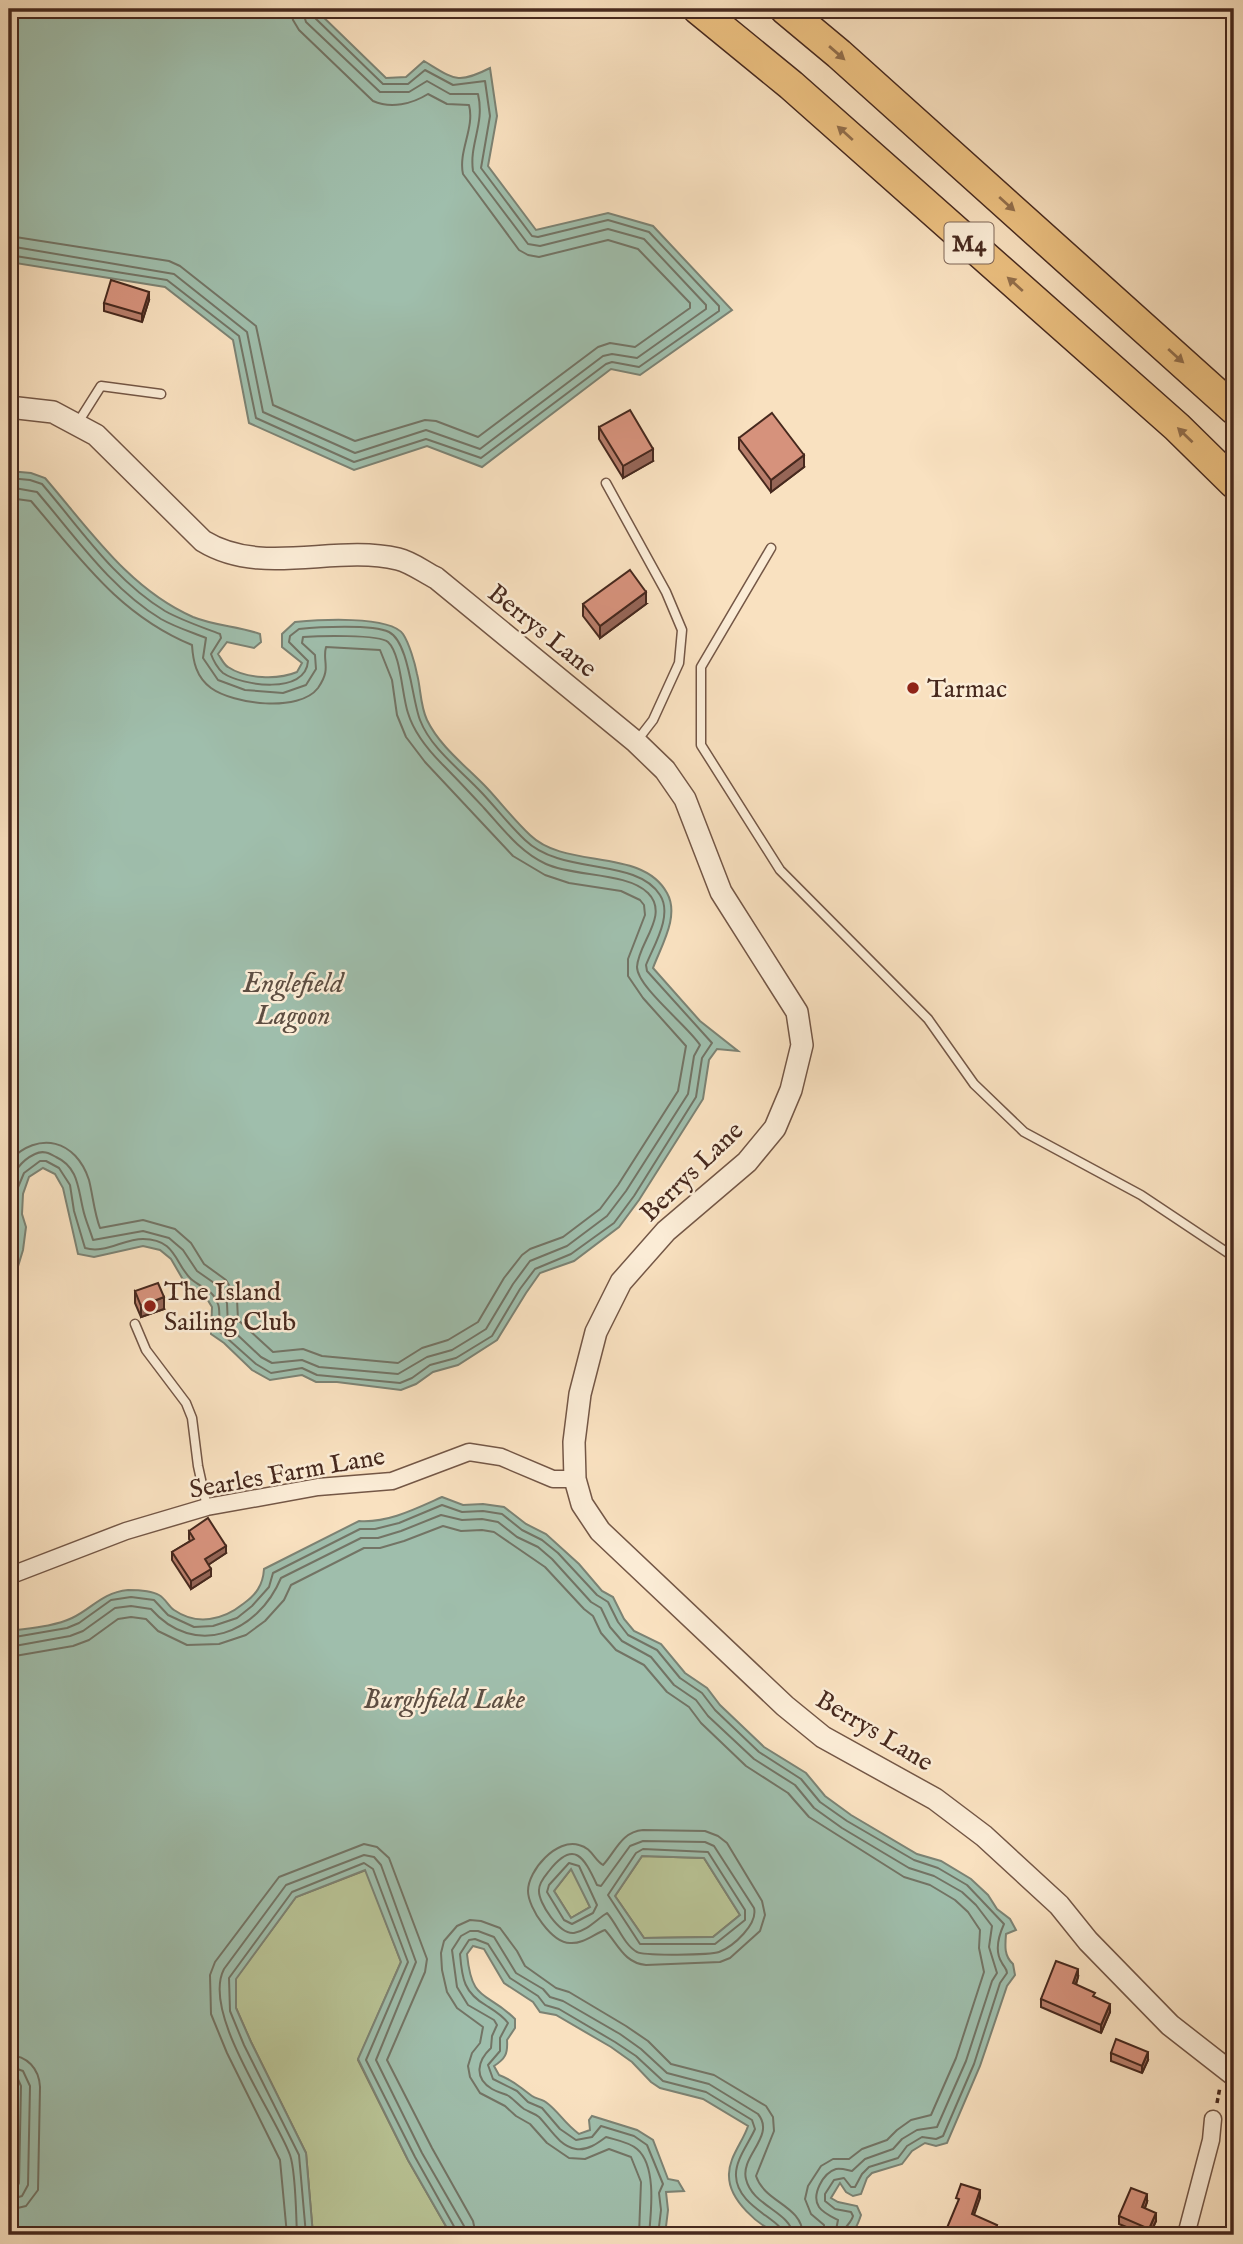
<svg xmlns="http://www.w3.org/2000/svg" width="1243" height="2244" viewBox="0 0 1243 2244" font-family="'IM FELL English',serif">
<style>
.green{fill:#b9c496;stroke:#80765a;stroke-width:2}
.water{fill:#9fbeac;stroke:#7c8273;stroke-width:2;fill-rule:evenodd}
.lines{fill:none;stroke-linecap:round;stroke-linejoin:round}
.shore{stroke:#737465;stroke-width:2}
.service-casing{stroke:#745746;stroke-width:11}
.minor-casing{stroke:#745746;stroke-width:19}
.tertiary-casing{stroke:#745746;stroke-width:24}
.motorway-casing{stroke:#47291e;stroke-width:33}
.path{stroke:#47291e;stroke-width:3.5;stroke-dasharray:5 3.5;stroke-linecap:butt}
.service{stroke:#fbecd6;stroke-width:8}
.minor{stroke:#fbecd6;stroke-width:16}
.tertiary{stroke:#fbecd6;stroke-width:21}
.motorway{stroke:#ecc080;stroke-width:30}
.wall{fill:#b87e6b;stroke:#47291e;stroke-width:2}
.shaded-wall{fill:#966657;stroke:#47291e;stroke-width:2}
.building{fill:#d6927c;stroke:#47291e;stroke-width:2}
.oneway{fill:#916d4a}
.poi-dot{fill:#8f2418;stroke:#fbecd6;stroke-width:2.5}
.labels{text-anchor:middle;stroke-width:5;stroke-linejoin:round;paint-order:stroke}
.shield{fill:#fbecd6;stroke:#7d6455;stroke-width:2}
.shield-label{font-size:24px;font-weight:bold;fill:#47291e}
.street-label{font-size:26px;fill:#47291e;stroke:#fbecd6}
.poi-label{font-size:26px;fill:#47291e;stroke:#fbecd6;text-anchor:start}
.water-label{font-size:28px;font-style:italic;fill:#5d4e42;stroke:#fbecd6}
</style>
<rect width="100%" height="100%" fill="#f9e1c0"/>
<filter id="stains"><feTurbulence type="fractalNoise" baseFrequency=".00286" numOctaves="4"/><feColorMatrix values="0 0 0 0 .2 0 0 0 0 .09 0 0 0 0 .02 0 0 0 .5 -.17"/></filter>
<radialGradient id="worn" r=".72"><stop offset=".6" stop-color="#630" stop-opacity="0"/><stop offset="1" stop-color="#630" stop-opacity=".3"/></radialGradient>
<path class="green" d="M642,1856L704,1858L740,1915L713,1937L644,1938L615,1896Z
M572,1868L590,1907L571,1918L554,1891Z
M366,1870L401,1962L358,2060L408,2160L451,2235H313L306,2153L251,2042L236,2008V1978L296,1897Z"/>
<path class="water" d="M9,9H315L386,78L406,77L424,61C454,79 457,85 490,68L497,116L488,166L536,230L608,213L653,226L732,310L640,375L611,369L482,467L427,446L354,470L249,423L233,340L165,287L9,262Z
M9,471L31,473L45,478C89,529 129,589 193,617C215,626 238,626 260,634L261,642L254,648L227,642L218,654C221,658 224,665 228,667C246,679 278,680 297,672L302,663L282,647V634L295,622C317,620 389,615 403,634C409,643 415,663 417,674C421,689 420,705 427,720C440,747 467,767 487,788C501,803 514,820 530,835C566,870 642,847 667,893C680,916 661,946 653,968L700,1021L738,1051L717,1049L709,1060L703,1099L639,1200L619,1227L574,1261L540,1273L526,1293L497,1340L458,1365L433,1372L416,1384L401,1390L337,1382H316L302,1375L270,1380L252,1370L224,1343L211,1334L212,1307L204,1294L185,1283L171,1259L160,1250L143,1246L94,1257L78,1254L63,1188L55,1174L43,1168L29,1177L23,1194L22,1214L26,1227L23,1250L12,1286L14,1311L9,1317Z
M442,1497L463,1505L483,1504L504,1507L526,1524L546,1534L579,1564L602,1591L613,1597L624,1619L634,1631L661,1644L685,1673L707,1688L720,1705L764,1747L806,1773L825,1796L851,1815L917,1854L941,1861L971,1879L988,1895L997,1909L1010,1919L1016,1930L1006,1934C1005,1946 1004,1956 1013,1964L1015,1975L1007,1986L980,2066L947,2143L936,2146L925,2143L912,2151L902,2164L872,2173L867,2178L861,2194L853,2196L846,2192L840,2183L831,2198L838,2202L857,2206L861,2215C858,2224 855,2233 845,2235C837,2237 787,2237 780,2234C759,2227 729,2200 729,2176C728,2158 743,2142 748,2126L703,2099L660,2088L651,2082L632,2062L611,2047L556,2015L540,2012L533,2002L504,1983L484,1949L473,1946L467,1954C472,2004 486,1990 515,2019V2028L507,2040C508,2054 505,2059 494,2066L499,2075C515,2081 519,2087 532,2096C536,2099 543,2099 547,2103C559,2112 564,2123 579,2134L590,2130L589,2120L592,2116L637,2130L653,2140L668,2179L678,2181L684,2191L666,2192L668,2210L665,2235H451L408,2160L358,2059L401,1962L365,1870L296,1897L236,1979V2008L251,2042L306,2153L313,2235H9V2184H12L14,2086L9,2077V1631C29,1628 53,1627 72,1618C93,1608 101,1593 128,1590C137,1590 152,1591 159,1595C166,1599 168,1606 174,1610C197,1626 223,1620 243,1604C256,1595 263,1585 264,1569L359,1521C388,1523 415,1509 442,1497ZM642,1856L704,1858L740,1915L713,1937L644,1938L615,1896ZM571,1869L590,1907L571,1918L554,1891Z"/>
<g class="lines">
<path class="shore" d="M9,236L169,261L180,266L256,326L273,405L355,441L425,420L436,421L478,437L598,347L610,343L635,347L690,308V303L638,249L608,240L539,257L528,255L519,250L463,174C458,151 475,128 469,105L447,104L428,94C412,104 391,109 373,101L299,30L293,20L291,9
M9,246L174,274L247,332L263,412L355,453L426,430L480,449L603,356L612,354L637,358L706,309V305L644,239L608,229L540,246L528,244L473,171C469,144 485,124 478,94H450L427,81L409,92H380L306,22L302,9
M9,255L167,280L239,336L256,418L354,462L426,439L481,458L606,364L612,362L639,367L719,311V306L649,232L608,220L538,237L532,236L481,168L490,116L485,81L453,85L425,70L408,84H383L313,16L310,9
M9,478L30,480L42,484C80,528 114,580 165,611C183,621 202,627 220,634L221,638L211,654C213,660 218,669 223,673C242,686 306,695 308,661L289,642L290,636L299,629C317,627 373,624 389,632C409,642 412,700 420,720C431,749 462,771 482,793C497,809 510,826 525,840C562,876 636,857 660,895C673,915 654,945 646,965L647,971L712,1043L702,1058L696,1097L634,1196L614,1223L571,1254L535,1269L520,1289L492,1336L456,1358L430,1365L412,1378L400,1383L317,1375L302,1368L271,1373L256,1364L219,1331C218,1322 221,1312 218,1304C213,1289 201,1288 191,1279C175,1264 176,1239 143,1239C123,1239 105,1254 85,1248L74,1211L70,1185L59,1168L46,1161H40L24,1173L16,1192L15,1214L18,1229L9,1273
M9,487L37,492C75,536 110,588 161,619C175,627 191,632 206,638L203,658L218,680L245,690L283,693L306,685L316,669L315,655L302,643L303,637C317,636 379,634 388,642C401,654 402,696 408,713C414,733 428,750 443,765C457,779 470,793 484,808C503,829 520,852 546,864C574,877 627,872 648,893C670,915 638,943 637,967C637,987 689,1027 700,1045L694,1056L688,1094L626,1191L607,1216L567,1246L530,1261L513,1284L486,1329L470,1339L452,1350L427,1357L398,1374L319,1367L302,1360L272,1363L261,1357L228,1326L227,1303L217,1285L197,1271L183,1250L169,1238L143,1231L93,1240C90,1230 85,1219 83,1209C78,1188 78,1167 56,1157C49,1153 43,1150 35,1154C20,1161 14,1172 9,1187
M9,498L31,501C80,558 119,615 192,645C193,661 196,677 211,688C233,704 299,713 318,688C332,668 322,662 326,647L380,650L392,680L397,715L406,737L425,762L513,856L545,875L569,883L621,891L640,900L644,905L645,915L628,959V976L643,998L686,1046L678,1091L618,1185L600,1209L563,1237L530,1249L522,1255L504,1278L478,1322L448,1340L422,1348L398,1363L322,1356L303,1349L273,1352L238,1320L237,1299L226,1280L204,1264L191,1243L175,1229L143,1220L100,1228C94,1212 93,1196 89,1180C76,1140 39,1130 9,1161
M9,1638L67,1628L79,1623L111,1600L131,1597L154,1600L168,1615L194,1627L213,1626L237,1618L252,1606L269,1587L273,1573L360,1529H375L399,1523L442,1505L462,1512L483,1511L502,1514L522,1530L542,1540L558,1553L597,1595L608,1602L618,1622L628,1635L657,1650L680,1678L702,1693L715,1710L759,1752L801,1779L820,1802L847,1821L914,1860L938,1868L967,1885L1004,1924C999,1935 994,1951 1002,1963C1004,1967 1007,1969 1007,1973L1000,1983L974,2064L943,2136L936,2139L922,2137L907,2146L898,2158L869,2167L862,2174L855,2187H851L844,2178L834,2180L825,2194V2201L835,2209L851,2212L853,2216C851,2224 843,2227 843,2235
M9,1647L70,1636L83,1631L115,1608L131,1606L151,1609C195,1659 258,1633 281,1578L361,1538H378L401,1531L441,1515L462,1520L482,1519L498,1522L517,1537L538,1547L552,1559L591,1602L601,1608L610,1627L622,1641L651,1657L674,1685L696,1700L708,1716L754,1759L795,1785L814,1808L842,1828L909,1868L934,1876L962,1892L976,1905L992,1926L989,1947L997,1973L992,1981L966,2061L937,2127L917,2130L902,2139L893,2149L865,2159L852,2171C847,2170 841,2168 836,2169C823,2173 811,2195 819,2207C823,2213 832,2217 838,2220L835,2235
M9,1657L73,1646L89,1640L118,1619L131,1617L146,1619L158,1631L187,1645L219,1644L246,1635L265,1621L284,1600L291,1585L364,1548H380L404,1541L443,1526L461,1531L482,1530L494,1532L545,1567L584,1609L593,1616L601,1633L616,1650L644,1665L667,1692L689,1707L701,1723L746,1766L788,1793L809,1817L904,1877L930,1885L955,1900L968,1912L980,1930L979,1948L984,1972L956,2058L931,2115L911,2120L897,2130L887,2140L862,2149L849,2159H833L821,2166L808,2186L805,2199L811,2214L824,2225V2235
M643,1830L705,1831L718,1836L727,1843L762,1901L765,1915L760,1931L730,1958L720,1962L646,1965C624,1963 618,1944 605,1930C594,1934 583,1944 570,1943C552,1943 528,1908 528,1891C528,1870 557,1838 579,1845C592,1848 594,1860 603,1865C616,1851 621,1832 643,1830Z
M643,1841L705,1842L714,1846L754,1908C758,1924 734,1946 719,1952C711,1955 643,1956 637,1952C624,1945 617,1924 607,1913C597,1919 587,1931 574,1933C560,1935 538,1903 539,1890C539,1882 545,1876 549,1871C574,1839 584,1857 597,1885L601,1886L630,1846Z
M643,1849L708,1852L745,1910V1920L715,1944H640L608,1895L636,1853Z
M569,1863L579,1866L597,1905L593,1913L572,1924L564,1920L547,1892L549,1885Z
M9,2055C27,2056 39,2068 40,2087L38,2190L26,2206L9,2210
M9,2066L23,2071L30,2086L28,2185L22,2196L9,2200
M9,2075L17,2077L21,2086L19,2183L16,2189L9,2191
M287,2235L280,2160L227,2053L211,2014L210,1975L215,1962L279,1877L364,1844L377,1847L389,1858L427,1959L425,1972L387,2060L432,2148L473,2221L476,2235
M297,2235C296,2216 296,2172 290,2155C274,2112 201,2013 224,1969L286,1885L364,1855L374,1857L381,1865L416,1962L376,2060L422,2153L464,2226L466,2235
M306,2235L299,2155L244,2045L230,2011L229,1978L292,1892L364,1863L373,1869L408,1962L366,2060L415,2157L456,2230L457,2235
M639,2235L641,2182L631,2157L609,2149L585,2159L569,2158L547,2143L530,2124L516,2116L505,2106L480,2093L470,2077L468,2066L472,2053L480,2043L483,2027L457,2008L447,1992L442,1970L441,1953L444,1941L457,1926L470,1920L481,1921L500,1928L517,1951L525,1966L556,1988L569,1992L626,2026L648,2041L671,2064L714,2075L766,2106L773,2117L774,2131L756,2176C765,2203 802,2205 803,2235
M649,2235C651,2212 657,2166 637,2149C629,2142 616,2140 606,2137C598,2143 587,2151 576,2149C559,2146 550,2128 539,2117C534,2113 529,2112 524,2109C518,2105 514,2099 507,2095C502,2093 497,2092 492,2089C473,2078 478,2060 491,2048L492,2036L497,2025L494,2020L468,2005L457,1987L452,1950L461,1936L470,1931H478L494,1937L516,1973L543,1989L550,1997L563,2001L620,2034L641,2049L667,2073L709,2084L758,2114C776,2136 740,2156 746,2179C752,2206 791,2212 793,2235
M658,2235L661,2210L659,2193L663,2184L647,2145L634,2136L601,2126L592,2137L576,2140L560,2129L542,2108L528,2102L517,2091L493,2079L488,2065L500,2051V2038L508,2023C502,2015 495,2011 487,2006C464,1993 462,1979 460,1954L469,1940L475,1939L488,1944L510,1978L538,1996L545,2005L559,2009L615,2042L636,2056L663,2081L706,2092L752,2120L755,2129C749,2143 735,2160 736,2176C737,2207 782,2219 784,2235"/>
<defs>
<path id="service" d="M77,424L101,386L161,394
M606,483L666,592L682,630L679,663L653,720L636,742
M771,548L701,667V745L780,870L928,1019L974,1084L1024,1132L1141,1195L1234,1257
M135,1324L146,1350L186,1403L192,1418L198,1466L207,1507"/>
<path id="minor" d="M9,1576L126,1531L207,1507L318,1487L392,1481L469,1452L501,1457L553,1479H575
M1186,2235L1211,2140L1213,2119"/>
<path id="tertiary" d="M9,407L53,412L96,435L203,541C262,577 334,544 398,559C411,562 424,572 436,578L636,742L665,770L685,799L721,892L797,1012L802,1045L791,1090L775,1128L747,1162L666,1231L621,1282L596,1332L580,1394L574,1442L575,1479L582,1504L600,1531L785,1706L823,1737L935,1799L984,1836L1059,1905L1088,1941L1170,2025L1234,2075"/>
<path id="motorway" d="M698,9L791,85L1177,427L1234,483
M785,9L839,54L1234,409"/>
</defs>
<use href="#service" class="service-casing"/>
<use href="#minor" class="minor-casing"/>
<use href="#tertiary" class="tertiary-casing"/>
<use href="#motorway" class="motorway-casing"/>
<path class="path" d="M1217,2103L1220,2087"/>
<use href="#service" class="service"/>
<use href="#minor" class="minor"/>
<use href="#tertiary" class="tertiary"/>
<use href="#motorway" class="motorway"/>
</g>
<path class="wall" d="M149,300L142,322L104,311V303Z
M599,427L653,461L623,478L599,439Z
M739,438L804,467L771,492L739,449Z
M583,604H646L600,638L583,616Z
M135,1291L164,1309L141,1317L135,1303Z
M189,1531L226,1553L208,1565L211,1576L191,1589L172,1560V1552L190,1541L189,1539Z
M1078,1977L1076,1985L1110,2012L1101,2033L1041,2007V1999Z
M1111,2053L1148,2060L1142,2073L1111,2061Z
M1147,2202L1145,2208L1156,2221L1150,2235H1146L1119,2224V2216Z"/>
<path class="shaded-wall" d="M149,292V300L142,322V314Z
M653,449V461L623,478V466Z
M804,455V467L771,492V480Z
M646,592V604L600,638V626Z
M164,1297V1309L141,1317V1306Z
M226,1546V1553L205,1567V1559Z
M211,1569V1576L191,1589V1581Z
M1078,1969V1977L1073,1991V1983Z
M1110,2004V2012L1101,2033V2025Z
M1148,2052V2060L1142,2073V2066Z
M980,2190V2198L972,2221V2214Z
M1147,2194V2202L1142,2215V2207Z
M1156,2213V2221L1149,2235V2229Z
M997,2225V2232L995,2235H992Z"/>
<path class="building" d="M111,280L149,292L142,314L104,303Z
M630,410L653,449L623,466L599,427Z
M772,413L804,455L771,480L739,438Z
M630,570L646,592L600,626L583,604Z
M158,1283L164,1297L141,1306L135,1291Z
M208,1518L226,1546L205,1559L211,1569L191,1581L172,1552L194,1539L189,1531Z
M1056,1961L1078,1969L1073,1983L1095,1993L1093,1996L1110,2004L1101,2025L1041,1999Z
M1116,2039L1148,2052L1142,2066L1111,2053Z
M961,2184L980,2190L972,2214L997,2225L992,2235H944L959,2199L956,2198Z
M1131,2188L1147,2194L1142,2207L1156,2213L1149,2229L1119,2216Z"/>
<defs><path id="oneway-solid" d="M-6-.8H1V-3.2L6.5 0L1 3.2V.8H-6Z" transform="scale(1.75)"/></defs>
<g class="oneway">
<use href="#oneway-solid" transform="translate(837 53) rotate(41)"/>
<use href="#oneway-solid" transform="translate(845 133) rotate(-138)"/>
<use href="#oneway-solid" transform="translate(1007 204) rotate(42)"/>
<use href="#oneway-solid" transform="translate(1015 284) rotate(-138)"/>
<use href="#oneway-solid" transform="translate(1176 356) rotate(42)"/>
<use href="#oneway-solid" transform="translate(1185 435) rotate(-136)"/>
</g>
<g class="poi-dot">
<circle cx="913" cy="688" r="7"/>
<circle cx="150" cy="1306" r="7"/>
</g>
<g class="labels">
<rect class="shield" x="944.5" y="222.5" width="49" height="41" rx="5"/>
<g class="shield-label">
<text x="969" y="251">M4</text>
</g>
<g class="street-label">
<text transform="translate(543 630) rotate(39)" y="9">Berrys Lane</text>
<text transform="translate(691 1171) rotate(-44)" y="9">Berrys Lane</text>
<text transform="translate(287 1472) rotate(-10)" y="9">Searles Farm Lane</text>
<text transform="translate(875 1730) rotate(31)" y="9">Berrys Lane</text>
</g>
<g class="poi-label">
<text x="927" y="697">Tarmac</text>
<text x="164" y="1300">The Island<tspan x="164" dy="30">Sailing Club</tspan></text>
</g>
<g class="water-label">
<text x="293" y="992">Englefield<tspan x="293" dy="32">Lagoon</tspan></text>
<text x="444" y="1708">Burghfield Lake</text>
</g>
</g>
<rect width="1243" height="2244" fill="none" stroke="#f9e1c0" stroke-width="35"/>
<rect x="10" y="10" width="1222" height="2223" fill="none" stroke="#47291e" stroke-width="3.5"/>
<rect x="18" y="18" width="1208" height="2209" fill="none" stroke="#47291e" stroke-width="2"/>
<rect width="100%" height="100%" filter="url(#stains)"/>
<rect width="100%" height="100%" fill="url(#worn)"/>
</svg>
